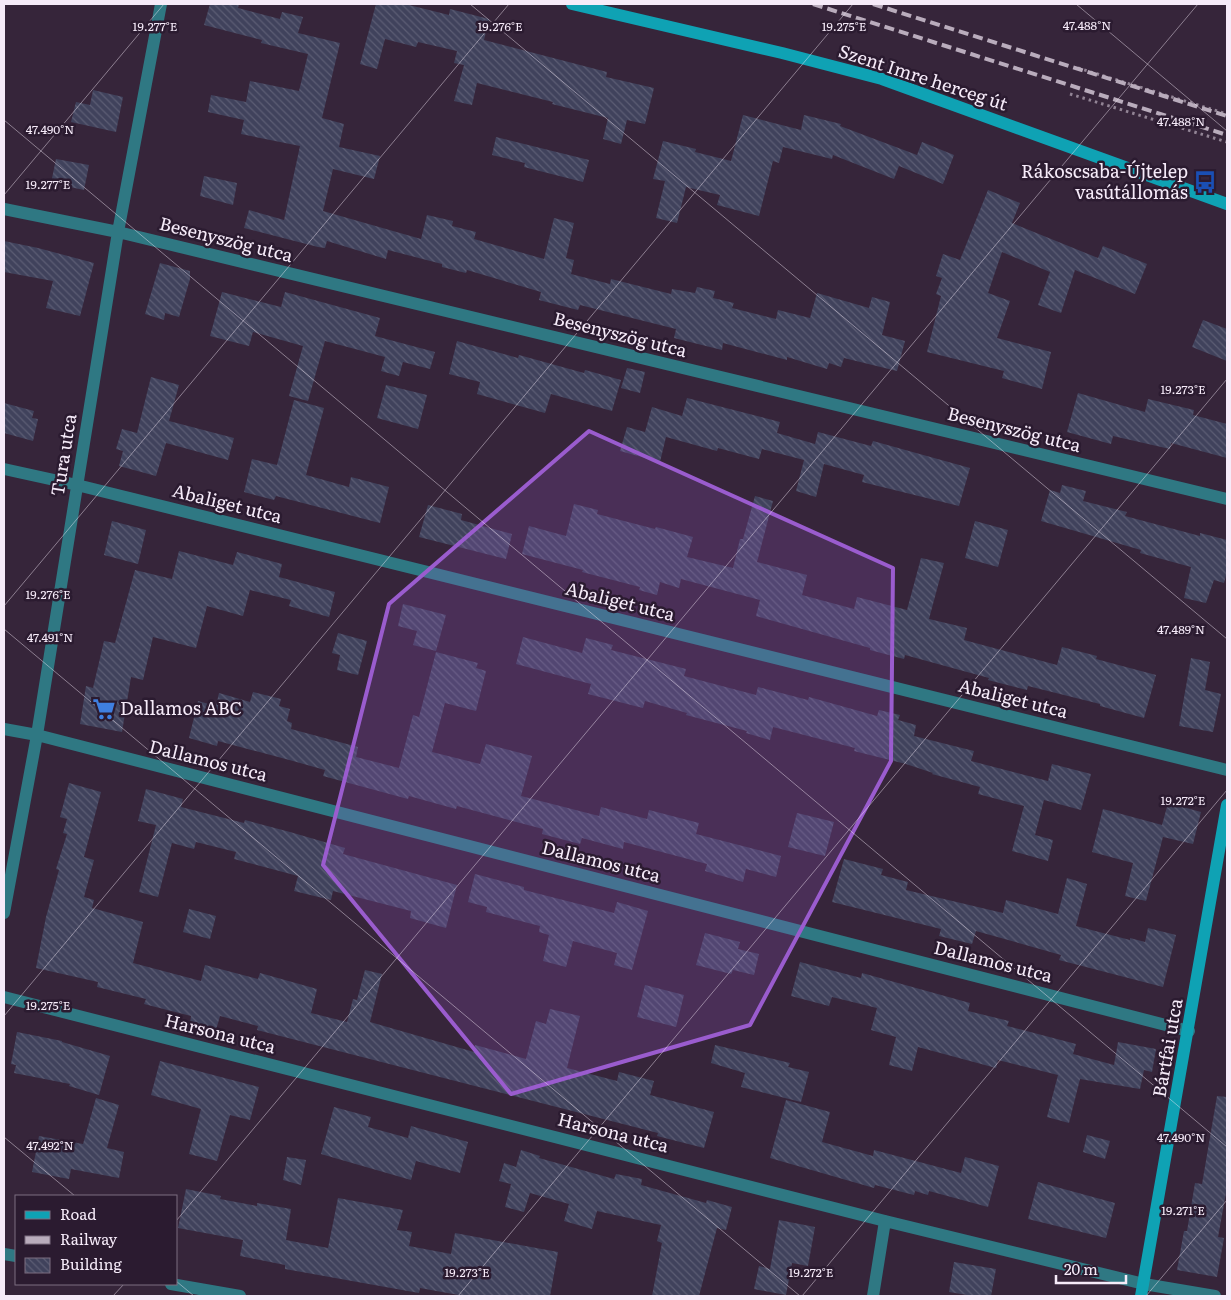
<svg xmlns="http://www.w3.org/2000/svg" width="1231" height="1300" viewBox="0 0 1231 1300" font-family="Literata,serif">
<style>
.building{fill:url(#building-back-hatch)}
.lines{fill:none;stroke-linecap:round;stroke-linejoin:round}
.path{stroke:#928495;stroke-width:3;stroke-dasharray:2.5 4;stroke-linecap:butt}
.street{stroke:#2f7883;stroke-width:12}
.secondary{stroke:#0fa2b4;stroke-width:12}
.rail{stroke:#b9acbc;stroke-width:4;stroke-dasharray:10 5;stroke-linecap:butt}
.marked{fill:#9a5cce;fill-opacity:0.2;stroke:#9a5cce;stroke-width:4;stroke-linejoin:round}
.ticks{fill:none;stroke:#f6ebf9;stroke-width:1;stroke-opacity:0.45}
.labels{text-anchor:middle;stroke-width:5;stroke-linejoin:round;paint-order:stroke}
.street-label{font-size:18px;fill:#f6ebf9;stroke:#2b1b30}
.poi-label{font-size:18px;fill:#f6ebf9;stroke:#2b1b30;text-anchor:end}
.ticks-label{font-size:12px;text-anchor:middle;fill:#f6ebf9;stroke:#2b1b30;stroke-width:5;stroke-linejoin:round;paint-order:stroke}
</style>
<defs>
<pattern id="building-back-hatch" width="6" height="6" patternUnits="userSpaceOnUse" patternTransform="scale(1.25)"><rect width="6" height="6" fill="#40425c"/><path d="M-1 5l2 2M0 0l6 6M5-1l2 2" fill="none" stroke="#5c5d74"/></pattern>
</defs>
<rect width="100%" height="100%" fill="#36253a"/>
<path class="building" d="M210,4H239L238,8L280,19L282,12L303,17L298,33L340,43L322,118L344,124L339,147L380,156L374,179L333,169L323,211L421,239L427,215L453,221L452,226L476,232L474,239L544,259L554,218L574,223L566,258L574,260L571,274L610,284L611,279L671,294L672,289L695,293L697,287L715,291L713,298L734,303L732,308L776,319L778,310L810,318L817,293L869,308L872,297L890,302L882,335L905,341L897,371L844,358L841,367L829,363L827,369L787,357V360L723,343L722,350L674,338L676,329L580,305L578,310L539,300L541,292L467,270L466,273L442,267V264L388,250L386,259L327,241L325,248L318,247L244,228L249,210L284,220L300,146L241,134L244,120L208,112L211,95L246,102L250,81L299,91L308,54L261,43L262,40L204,25Z
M376,4H405L449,15L450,9L489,19L484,40L607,72L606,77L654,88L645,124L627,120L621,144L603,139L608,118L552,104L553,102L477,83L472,105L454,101L464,65L454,63L457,51L418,42L416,47L385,39L377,69L360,64Z
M93,90L123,97L116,132L71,122L76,102L90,105Z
M743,115L801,130L804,115L841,124L840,126L917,155L922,142L954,155L943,184L899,166L894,179L833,155L832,159L783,147L779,163L773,161L759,216L717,205L720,195L686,187L677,223L656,218L665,181L653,179L663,141L696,149L695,152L731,161Z
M496,137L589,160L583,182L524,167L525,163L492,155Z
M56,159L89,165L84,190L51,183Z
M204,176L237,183L233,205L200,196Z
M988,190L1020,203L1012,223L1098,258L1103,246L1147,264L1135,294L1075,270L1061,313L1038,305L1050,272L1002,252L988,293L1010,301L997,338L1051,352L1042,389L1002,378L1004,371L927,352L941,296L936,294L942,278L936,276L943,254L960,260Z
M4,241L38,248L94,263L80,316L46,308L53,281L4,272Z
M160,263L190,271V279L179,317L165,313L164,320L145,314Z
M222,292L281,307L285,292L380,318L375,336L435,352L430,369L403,362L399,376L381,371L385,357L325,341L308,401L289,396L303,346L253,332L249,346L210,336Z
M1203,320L1227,329V361L1192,347Z
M457,341L518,358L519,355L584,373L585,370L621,380L612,411L551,394L545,413L477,394L480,382L449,374Z
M627,368L645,372L640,393L621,388Z
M151,377L179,385L169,421L234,438L228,460L166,443L156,476L119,466L123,451L116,449L122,429L137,433Z
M386,385L427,395L418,429L377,418Z
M1078,393L1145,412L1148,399L1194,410L1193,415L1227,424V458L1171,443L1170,449L1113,436L1111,444L1067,432Z
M687,398L780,422L777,433L815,444L818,432L871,446L873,441L970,468L959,506L862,482L864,475L824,464L816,497L796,491L804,460L762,449L759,459L718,448L717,451L666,437L660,462L620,451L627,427L645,432L652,407L682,416Z
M294,400L324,408L306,475L349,487L351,477L389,487L380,523L276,496L274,500L244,492L252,459L277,465Z
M4,403L34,411L32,418L38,419L33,441L4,433Z
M1062,485L1086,491L1083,501L1127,512L1125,516L1200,536V533L1227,540V572L1224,583L1214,580L1206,603L1184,598L1191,567L1140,553L1141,550L1041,521L1050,490L1060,493Z
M755,496L773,501L757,562L807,575L802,595L854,609L857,597L907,610L921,558L944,563L929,619L967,628L964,640L1057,665L1062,647L1097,656L1096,659L1156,675L1144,718L1100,706V704L1028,686L1027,690L988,680L989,678L905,655L904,659L870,650V648L756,616L760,600L681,579L679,588L660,582L657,595L639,590L640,587L582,572L583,570L522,554L529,526L566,536L574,504L598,510L597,514L655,529L656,527L693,537L687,557L733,568L740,539H743Z
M428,505L462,514L461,520L512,534L506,559L419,537Z
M112,521L146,530L138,564L104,555Z
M975,521L1008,530L998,567L965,558Z
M179,551L233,565L237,552L282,564L279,577L335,592L329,617L289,606L291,600L250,590L243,616L207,606L196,648L153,637L143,680L131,677L122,732L80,724L86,686L93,688L104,641L115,643L135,570L172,579Z
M403,604L446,615L436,651L413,645L417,631L398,626Z
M338,633L367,641L358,675L337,670L340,655L332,653Z
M523,637L582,653L586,638L613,645L611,650L686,669L684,676L756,695L758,687L808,700L809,697L877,716L879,710L900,715L898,720L916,725L914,736L974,751L971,761L1048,781L1052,764L1091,774L1081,810L1044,800L1035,835L1053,840L1048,861L1012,851L1024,806L978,794L980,787L932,774L933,773L906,764L854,751L855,748L773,727L770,740L746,733L747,731L686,715L687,713L645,701L643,708L588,694L591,684L516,664Z
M436,652L478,663L476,668L486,671L476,711L445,703L432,752L480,764L486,744L532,756L521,796L599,816L601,807L647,819L649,810L699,823L696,834L781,856L776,877L746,869L743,882L705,871L707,864L624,842L623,849L582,838L580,844L542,834L543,829L457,806L456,809L409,796L408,799L323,776L325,770L293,761L218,741L217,746L189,738L198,701L216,706L219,693L250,702L253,692L281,699L279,706L290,709L287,721L292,723L291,729L358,747L356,757L399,768L413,715L419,717Z
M1191,658L1210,662L1205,690L1221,694L1213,732L1179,726Z
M69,783L101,792L84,857L94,860L84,897L94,900L92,908L143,922L133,963L201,981L205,965L258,979L260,973L317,989L311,1013L347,1022L353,999L357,1000L365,970L382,974L370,1022L474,1052L475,1045L526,1059L536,1021L546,1024L550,1009L580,1016L567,1068L617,1081L619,1072L654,1081L650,1095L714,1112L704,1148L657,1136L658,1133L257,1030L258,1026L220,1016L216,1030L190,1023L191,1016L144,1004L146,999L97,987L98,982L36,968L46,917L59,870L56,869L67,834L63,833L67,819L60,817Z
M146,789L183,799L181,807L244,823L245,820L290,832L345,848L343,854L457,885L446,928L410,918L411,911L333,891L331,900L294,891L298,876L234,859L236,852L196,842L194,849L172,843L158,897L139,892L156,825L138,821Z
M1168,803L1201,812L1193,844L1163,837L1146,901L1125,896L1133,863L1092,852L1103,809L1162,825Z
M797,813L834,822L825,856L788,847Z
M844,859L883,869L881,875L908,882L906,890L1003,913L1006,900L1058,914L1067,878L1087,884L1076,926L1130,940V938L1145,942L1148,928L1176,935L1163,987L1059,960L1061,955L976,931L972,944L939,936L941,929L832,902Z
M475,874L524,887V890L614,913L617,902L648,911L632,970L614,965L617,953L573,941L566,967L543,961L549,935L539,932L540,926L486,912L487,907L468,902Z
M189,909L216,916L210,939L183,932Z
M705,933L740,942L738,949L759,954L754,975L733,970L731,974L696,965Z
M800,962L861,978L862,973L970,1003L968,1011L1009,1021L1007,1026L1076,1044L1073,1054L1114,1065L1118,1042L1156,1049L1152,1072L1144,1070L1140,1089L1080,1079L1069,1123L1047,1117L1058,1075L998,1060L996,1068L918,1047L912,1071L889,1065L896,1037L871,1030L877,1008L832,997L829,1006L791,996Z
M645,985L684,995L676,1027L637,1017Z
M17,1032L62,1041V1042L110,1056L99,1095L69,1086L70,1084L14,1073L16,1065L11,1064Z
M715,1045L790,1063L788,1067L809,1072L801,1102L741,1087L745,1073L711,1063Z
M160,1061L259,1087L250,1120L230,1115L217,1161L189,1154L201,1109L151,1095Z
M1217,1096L1227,1097V1188L1218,1237L1224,1238L1217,1277L1177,1270L1184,1231H1187L1195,1183L1202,1184Z
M96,1098L119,1105L107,1148L124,1152L119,1178L71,1169L69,1179L32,1172L39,1136L83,1144Z
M786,1100L830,1112L822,1142L873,1156L874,1150L961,1173L965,1157L999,1166L988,1207L929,1191L928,1195L915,1191L914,1195L875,1185L874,1188L770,1158Z
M334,1107L371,1117L368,1127L408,1138L411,1126L468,1142L460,1173L416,1161L411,1180L321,1154Z
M1087,1135L1110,1141L1105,1159L1083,1152Z
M521,1150L540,1156L539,1158L614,1179L616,1174L642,1179L641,1185L706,1203L707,1200L732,1207L726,1230L717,1228L699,1296H652L662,1243L657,1241L661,1225L597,1211L592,1229L564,1221L569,1204L530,1193L524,1212L505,1207L511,1184L499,1181L504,1163L516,1167Z
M287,1157L306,1160L301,1185L283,1180Z
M1038,1182L1115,1203L1106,1238L1028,1219Z
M186,1189L221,1196L220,1199L257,1206V1203L291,1209L286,1240L328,1248L338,1198L403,1210L397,1230L412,1232L409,1246L451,1254L455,1233L558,1252L550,1296H464L420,1288L419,1293L285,1269V1265L240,1256L243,1240L178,1228Z
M779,1220L815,1227L808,1266L792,1263L786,1295L754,1289L759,1266L770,1269Z
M954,1262L996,1269L991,1296H973L949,1292Z"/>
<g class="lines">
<path class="path" d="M1078,68L1227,114
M1070,94L1227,142"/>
<path class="street" d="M4,209L118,232L1227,499
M4,469L77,485L1227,770
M4,729L37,735L1189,1031
M4,913L37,735L118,232L161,4
M4,997L885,1221L1144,1284L1215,1296
M4,1254L16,1256
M171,1284L240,1296
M873,1296L885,1221"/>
<path class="secondary" d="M572,4L782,53L882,79L1227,204
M1141,1296L1227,805"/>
<path class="rail" d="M813,4L1227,135
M873,4L1227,116"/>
</g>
<path class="marked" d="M589,431L893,568L891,761L750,1025L511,1094L323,865L389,604Z"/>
<path class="ticks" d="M470,4L1227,639M1076,4L1227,131M4,120L1227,1147M4,195L164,4M4,606L509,4M4,629L800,1296M4,1016L853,4M4,1137L75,1196M176,1221L1198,4M176,1281L194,1296M113,1296L124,1284M458,1296L1227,379M802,1296L1227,790M1146,1296L1227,1200"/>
<defs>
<symbol id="bus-bare" viewBox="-9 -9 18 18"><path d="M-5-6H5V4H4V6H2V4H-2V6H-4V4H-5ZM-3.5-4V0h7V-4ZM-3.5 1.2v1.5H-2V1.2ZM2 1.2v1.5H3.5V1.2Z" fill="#1a4fb4" stroke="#2b1b30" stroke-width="2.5" paint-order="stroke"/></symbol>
<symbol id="supermarket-bare" viewBox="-9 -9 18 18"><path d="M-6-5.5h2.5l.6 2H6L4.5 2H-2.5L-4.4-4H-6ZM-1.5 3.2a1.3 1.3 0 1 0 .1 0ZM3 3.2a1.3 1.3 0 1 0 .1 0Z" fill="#3f7fe0" stroke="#2b1b30" stroke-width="2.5" paint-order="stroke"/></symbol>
</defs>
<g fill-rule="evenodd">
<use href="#bus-bare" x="1189" y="166" width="32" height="32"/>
<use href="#supermarket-bare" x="88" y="693" width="32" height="32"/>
</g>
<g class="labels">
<g class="street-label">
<text transform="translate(923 78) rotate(18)" y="6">Szent Imre herceg út</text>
<text transform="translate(226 240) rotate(14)" y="6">Besenyszög utca</text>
<text transform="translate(620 335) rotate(14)" y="6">Besenyszög utca</text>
<text transform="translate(1014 430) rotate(14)" y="6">Besenyszög utca</text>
<text transform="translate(64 455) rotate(-81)" y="6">Tura utca</text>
<text transform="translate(227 504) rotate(14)" y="6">Abaliget utca</text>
<text transform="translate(620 602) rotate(14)" y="6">Abaliget utca</text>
<text transform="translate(1013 699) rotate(14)" y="6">Abaliget utca</text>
<text transform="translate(208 761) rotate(14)" y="6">Dallamos utca</text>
<text transform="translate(601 862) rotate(14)" y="6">Dallamos utca</text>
<text transform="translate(993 962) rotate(14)" y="6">Dallamos utca</text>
<text transform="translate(220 1034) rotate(14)" y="6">Harsona utca</text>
<text transform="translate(1168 1048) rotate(-80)" y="6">Bártfai utca</text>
<text transform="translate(613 1133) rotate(14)" y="6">Harsona utca</text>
</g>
<g class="poi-label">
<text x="1188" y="178">Rákoscsaba-Újtelep<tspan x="1188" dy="21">vasútállomás</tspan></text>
<text x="120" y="715" text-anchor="start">Dallamos ABC</text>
</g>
</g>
<g class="ticks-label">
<text x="1087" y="30">47.488°N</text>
<text x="155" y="31">19.277°E</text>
<text x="500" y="31">19.276°E</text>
<text x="844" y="31">19.275°E</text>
<text x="1181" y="126">47.488°N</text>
<text x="50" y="134">47.490°N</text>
<text x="48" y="189">19.277°E</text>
<text x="1183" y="394">19.273°E</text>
<text x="48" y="599">19.276°E</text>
<text x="1181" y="634">47.489°N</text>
<text x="50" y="642">47.491°N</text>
<text x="1183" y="805">19.272°E</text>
<text x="48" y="1010">19.275°E</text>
<text x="1181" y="1142">47.490°N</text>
<text x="50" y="1150">47.492°N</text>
<text x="1183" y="1215">19.271°E</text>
<text x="467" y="1277">19.273°E</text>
<text x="811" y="1277">19.272°E</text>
</g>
<rect width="1231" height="1300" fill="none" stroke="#f6ebf9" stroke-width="10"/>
<rect x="15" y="1195" width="162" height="90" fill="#2b1b30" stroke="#7c6e80"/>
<rect x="25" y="1211" width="25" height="8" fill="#0fa2b4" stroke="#7c6e80"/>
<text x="60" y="1220" font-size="15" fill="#f6ebf9">Road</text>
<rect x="25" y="1236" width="25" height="8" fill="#b9acbc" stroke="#7c6e80"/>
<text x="60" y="1245" font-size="15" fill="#f6ebf9">Railway</text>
<rect x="25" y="1258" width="25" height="15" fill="url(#building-back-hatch)" stroke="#7c6e80"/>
<text x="60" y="1270" font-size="15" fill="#f6ebf9">Building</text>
<path d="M1056 1275v8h70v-8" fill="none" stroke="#f6ebf9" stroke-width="2.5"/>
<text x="1064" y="1275" font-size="15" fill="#f6ebf9" stroke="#2b1b30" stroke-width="4" paint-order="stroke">20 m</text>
</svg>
